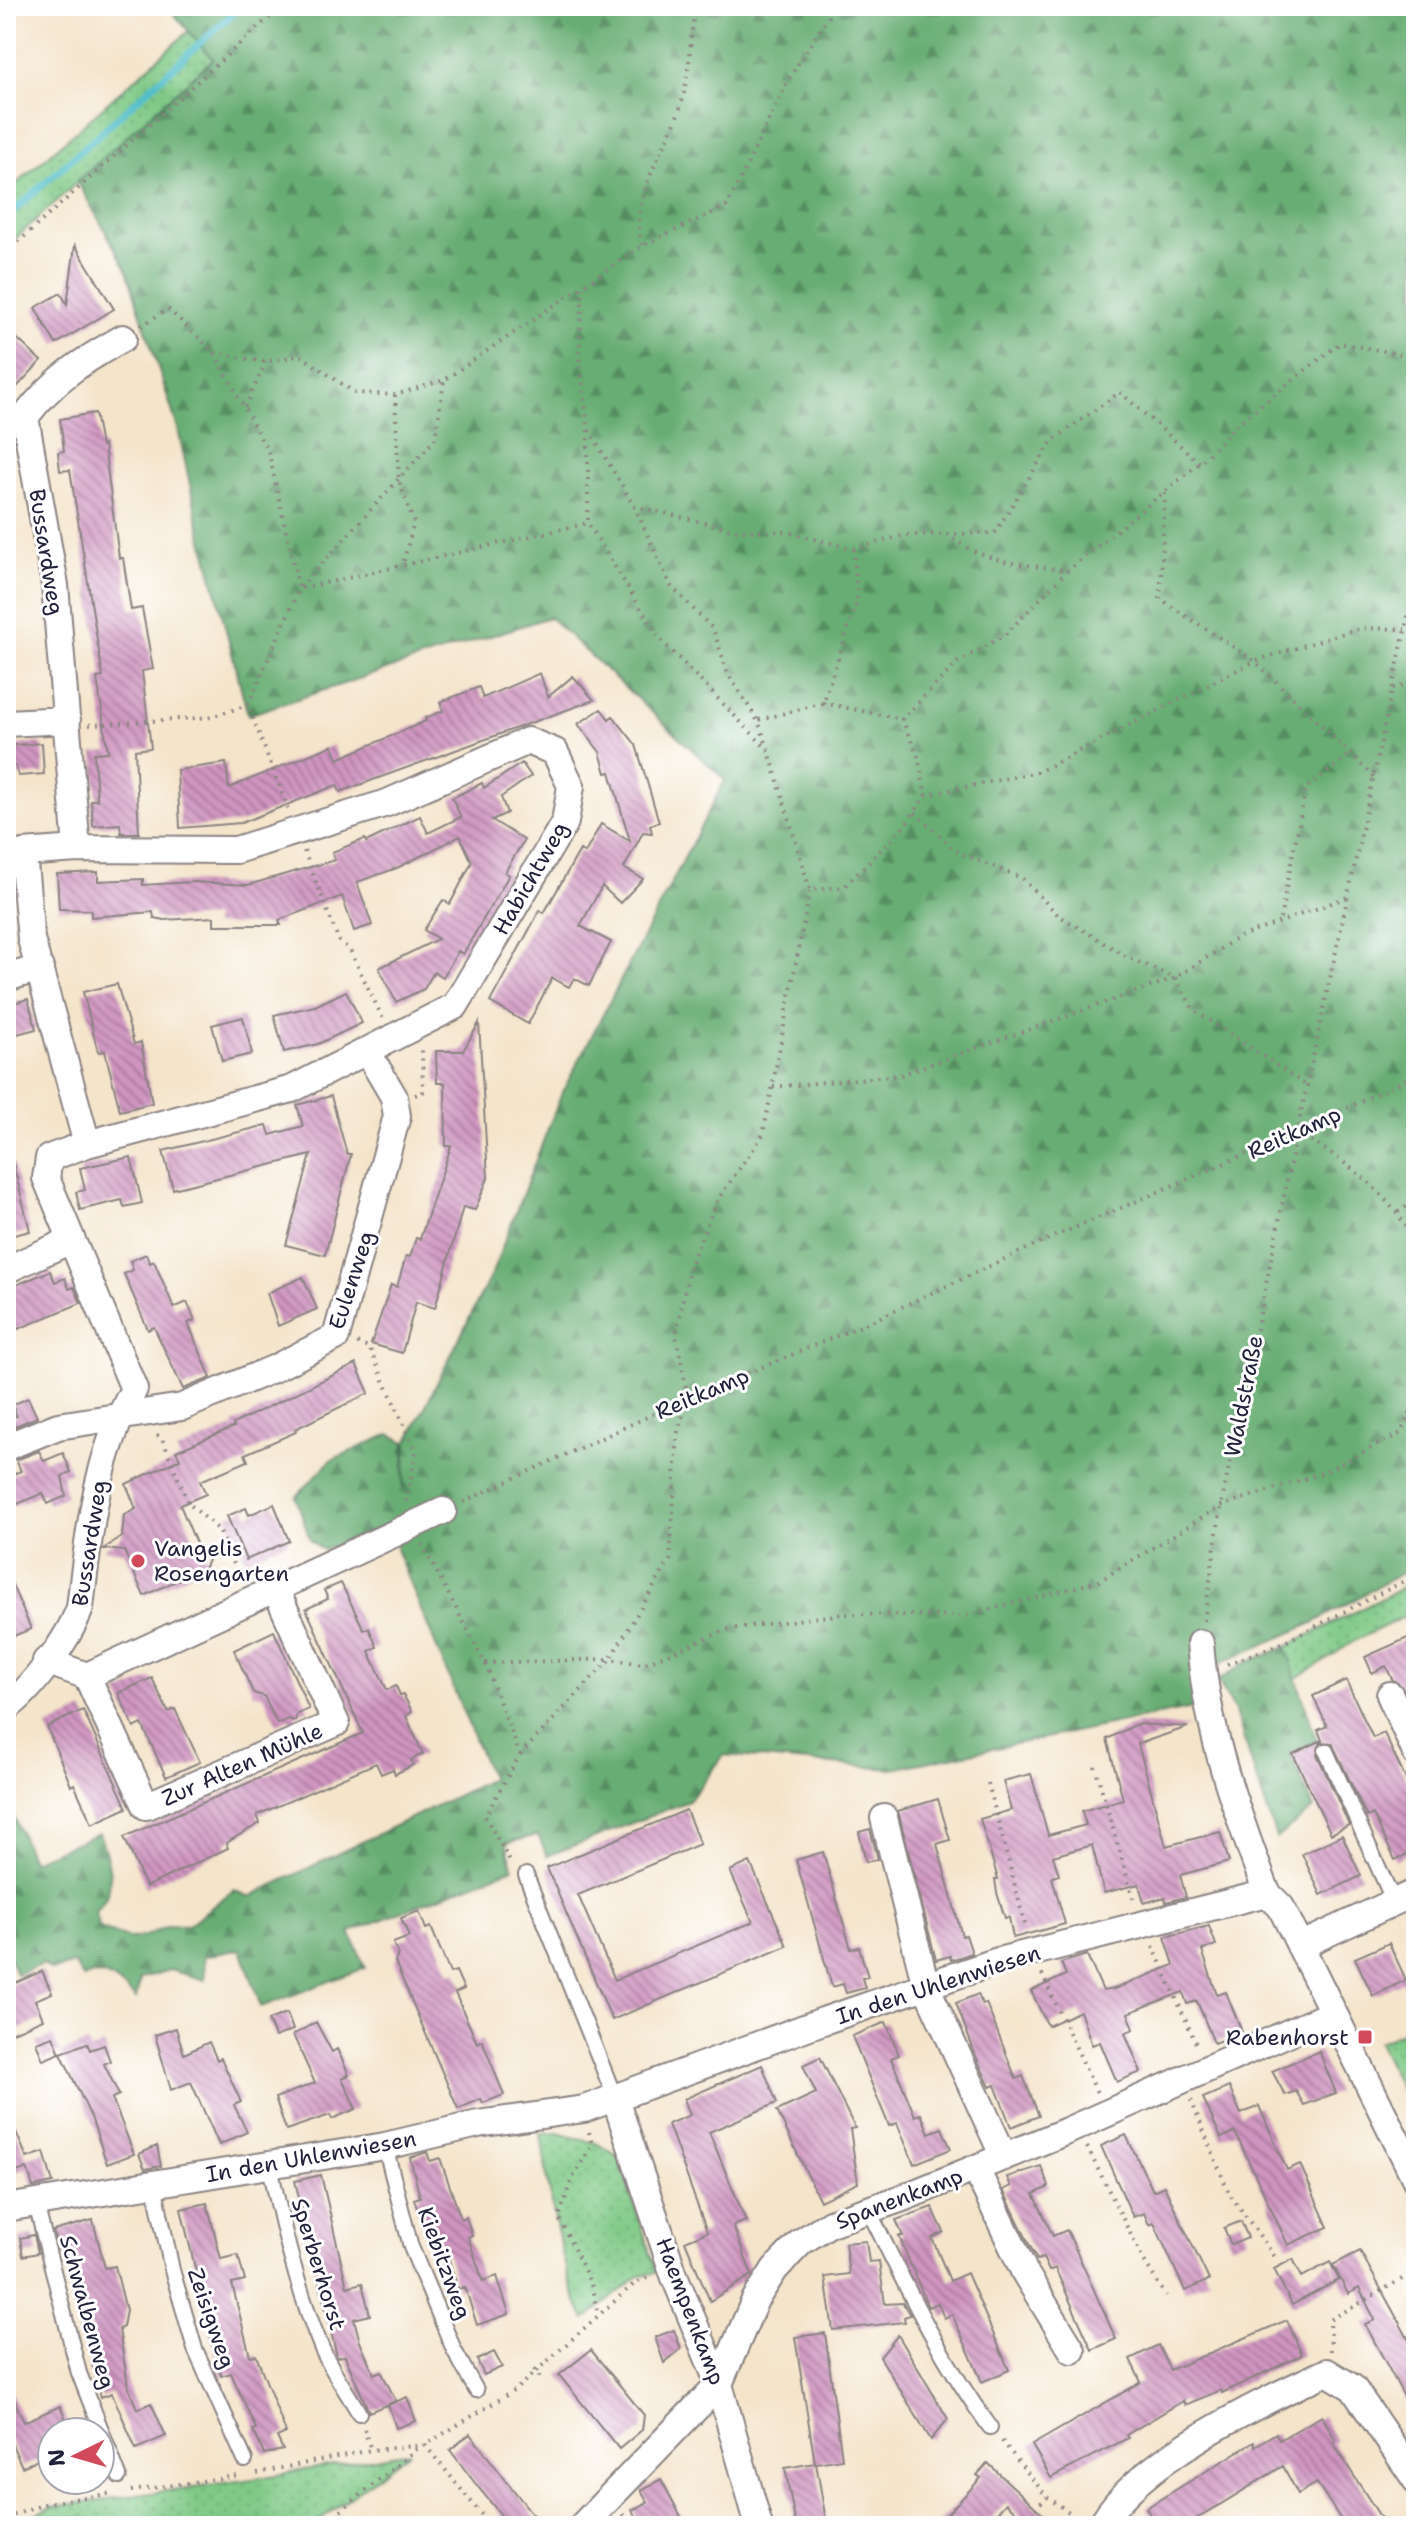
<svg xmlns="http://www.w3.org/2000/svg" width="1422" height="2532" viewBox="0 0 1422 2532" font-family="'Shantell Sans',sans-serif">
<style>
.green{fill:url(#green-dots);stroke:#507660;stroke-width:2}
.forest{fill:url(#forest-firs);stroke:#446857;stroke-width:2}
.lines{fill:none;stroke-linecap:round;stroke-linejoin:round}
.stream{stroke:#51beca;stroke-width:7}
.building{fill:url(#building-back-hatch)}
.service-casing{stroke:#8b8382;stroke-width:18}
.minor-casing{stroke:#8b8382;stroke-width:30}
.path{stroke:#8b8382;stroke-width:4;stroke-dasharray:2 6;stroke-linecap:butt}
.service{stroke:#fff;stroke-width:14}
.minor{stroke:#fff;stroke-width:26}
.poi-dot{fill:#d1495b;stroke:#fff;stroke-width:3}
.labels{text-anchor:middle;stroke-width:6;stroke-linejoin:round;paint-order:stroke}
.street-label{font-size:22px;fill:#22223b;stroke:#fff}
.poi-label{font-size:22px;fill:#22223b;stroke:#fff;text-anchor:start}
</style>
<defs>
<pattern id="green-dots" width="8" height="8" patternUnits="userSpaceOnUse" patternTransform="scale(2)"><rect width="8" height="8" fill="#7fc986"/><path d="M2 2h.1M6 6h.1" fill="none" stroke="#6dac75" stroke-width="1.8" stroke-linecap="round"/></pattern>
<pattern id="forest-firs" width="22" height="20" patternUnits="userSpaceOnUse" patternTransform="scale(2)"><rect width="22" height="20" fill="#67ad73"/><path d="M5 1l3.5 6h-7zM16 11l3.5 6h-7z" fill="#548c60"/></pattern>
<pattern id="building-back-hatch" width="6" height="6" patternUnits="userSpaceOnUse" patternTransform="scale(2)"><rect width="6" height="6" fill="#cf95c0"/><path d="M-1 5l2 2M0 0l6 6M5-1l2 2" fill="none" stroke="#a8799d"/></pattern>
</defs>
<rect width="100%" height="100%" fill="#fff"/>
<filter id="ink" filterUnits="userSpaceOnUse"><feTurbulence type="fractalNoise" baseFrequency=".0125" numOctaves="2"/><feDisplacementMap in="SourceGraphic" scale="16" xChannelSelector="R" yChannelSelector="G"/><feConvolveMatrix kernelMatrix="1 2 1 2 8 2 1 2 1" color-interpolation-filters="sRGB"/></filter>
<filter id="wash" filterUnits="userSpaceOnUse"><feTurbulence type="fractalNoise" baseFrequency=".006" numOctaves="4" result="noise"/><feDisplacementMap in="SourceGraphic" scale="32" xChannelSelector="R" yChannelSelector="G"/><feGaussianBlur stdDeviation="1.8" result="paint"/><feColorMatrix in="noise" values="0 0 0 0 0 0 0 0 0 0 0 0 0 0 0 0 0 1.4 0 .05"/><feComposite in="paint" operator="in"/></filter>
<g filter="url(#wash)">
<rect width="100%" height="100%" fill="#f4e4ca"/>
<path class="green" d="M189,31L213,59L6,247V193Z
M1416,1581V1611L1356,1640L1294,1680L1286,1647Z
M1416,2026V2122L1378,2042Z
M558,2133L596,2143L618,2156L657,2273L640,2275L585,2320C561,2273 548,2187 541,2134Z
M409,2452L312,2526H11L50,2507L253,2479Z"/>
<path class="forest" d="M167,6H1416V1565L1313,1623L1196,1674L1198,1707L892,1769L724,1755L689,1801L547,1856L538,1835L506,1843L513,1868L350,1932L365,1968L261,2007L241,1949L204,1956L205,1980L170,1970L140,1979L136,1999C121,1984 106,1967 83,1978L74,1964L52,1971L43,1964L16,1974L6,1948V1798L32,1861L99,1833C109,1860 119,1890 95,1912L99,1928C109,1931 121,1937 131,1938C155,1938 159,1922 188,1925L234,1890L249,1897L491,1779L396,1549L399,1520L323,1550L310,1540L296,1497L331,1460L390,1434L405,1442L403,1489L407,1443L493,1271L561,1095L725,780L549,617L248,715L198,521L178,429L126,268L77,181L213,59Z
M1286,1647L1317,1741L1290,1753L1314,1809L1276,1838L1234,1709L1218,1681L1245,1663Z"/>
<g class="lines">
<path class="stream" d="M6,218L241,6"/>
</g>
<g id="blocks">
<path class="building" d="M75,245L114,309L56,344L35,308L61,293L67,305Z
M6,328L41,361L6,399Z
M95,413L101,446L104,445L119,558H123L131,610L142,608L153,669L142,671L151,748L135,750L139,833H121L120,824L93,826L91,800H97L94,753L108,752L97,678L103,677L70,470L60,471L58,452L64,451L60,419Z
M540,673L548,697L573,676L594,700L359,785L340,792L337,785L241,823L180,828L177,770L226,763L229,788L333,745L338,759L426,721L425,718L443,711L440,702L479,687L483,698Z
M601,709L609,719L613,716L636,745L659,822L650,825L652,833L643,832L624,868L643,879L620,903L602,886L580,926L611,942L589,986L574,978L569,987L552,978L528,1024L490,1002L540,910L544,913L580,850L585,853L601,824L630,841L610,772L606,773L600,752L578,724Z
M42,743L44,774L18,776L16,766H6V746Z
M522,763L531,776L501,797L507,813L492,820L524,840L505,872L509,875L463,954L458,951L443,977L434,972L424,989L396,1002L379,968L438,939L424,930L443,900L450,904L472,862L460,836L397,868L357,882L372,925L354,931L342,896L279,920L281,925H214V917L164,920L154,918L153,912L91,917V910L59,909L57,874L98,872V881L143,879V885L193,882L248,885L335,860L332,852L365,839L366,842L420,816L428,833L461,817L452,798L482,783L484,788Z
M117,984L134,1044L141,1042L152,1103L120,1111L105,1051L98,1052L83,992Z
M346,991L362,1023L318,1044L284,1052L274,1015L315,1006Z
M28,999L36,1029L6,1037V1005Z
M243,1017L252,1054L222,1061L212,1025Z
M479,1023L488,1178L475,1210L463,1207L435,1308L416,1302L402,1353L371,1344L391,1285L397,1287L406,1256L410,1257L416,1238L420,1239L451,1146H446L445,1083H437L436,1051H463Z
M331,1096L347,1154H351L325,1255L286,1245L311,1155L173,1189L163,1151L267,1125L270,1135L303,1126L297,1105Z
M131,1157L142,1203L124,1207L122,1200L80,1210L76,1192L85,1190L80,1168Z
M6,1163H13L30,1231L6,1237Z
M146,1254L150,1263L154,1261L174,1308L187,1302L195,1320L188,1323L211,1378L183,1389L154,1327L148,1330L124,1274L133,1270L130,1261Z
M50,1271L55,1282L65,1278L69,1289L74,1287L81,1303L6,1334V1289Z
M303,1277L317,1309L278,1326L267,1293Z
M356,1364L369,1393L295,1429L296,1432L245,1454L248,1461L200,1481L206,1494L180,1505L198,1548L204,1550L208,1560L205,1567L144,1596L124,1551L103,1549L122,1537L124,1515L136,1509L126,1484L180,1459L176,1451L234,1427L233,1424Z
M28,1398L37,1417L6,1430V1420L17,1416L12,1405Z
M39,1451L44,1461L63,1453L71,1472L62,1476L66,1496L48,1504L43,1493L6,1509V1477L21,1471L16,1460Z
M274,1504L289,1541L246,1560L227,1516L246,1508L249,1515Z
M6,1571L31,1629L6,1639Z
M341,1583L364,1630L369,1628L377,1647L369,1651L387,1690L396,1686L400,1695L403,1694L412,1712L406,1716L423,1754L411,1760L413,1765L395,1774L393,1769L381,1774L376,1763L257,1815L260,1823L226,1843L228,1848L146,1887L124,1837L363,1733L306,1609L328,1599L324,1590Z
M274,1631L309,1709L297,1714L295,1721L288,1719L277,1724L264,1696L253,1693L234,1650Z
M1412,1636L1416,1643V1685L1405,1690L1392,1679L1386,1666L1372,1673L1365,1657Z
M152,1678L168,1712L175,1709L200,1762L166,1777L142,1724L134,1728L118,1693Z
M1346,1680L1373,1738L1384,1733L1416,1801V1850L1395,1860L1373,1814L1367,1817L1332,1743L1321,1742L1317,1754L1349,1825L1331,1834L1293,1754L1322,1740L1318,1730L1327,1726L1313,1696Z
M83,1710L127,1808L92,1824L74,1784L71,1786L47,1727Z
M1137,1724L1188,1727L1138,1744L1166,1846L1220,1832L1229,1862L1180,1875L1186,1897L1166,1902L1165,1897L1144,1903L1139,1884L1104,1893L1092,1845L1053,1856L1059,1875L1052,1877L1065,1924L1013,1938L1009,1917L1005,1918L997,1893L995,1879H998L980,1819L1011,1810L1003,1781L1031,1774L1048,1835L1086,1825L1082,1811L1123,1799L1107,1739Z
M938,1799L950,1840L937,1844L962,1936L966,1935L972,1953L951,1960L950,1956L936,1960L898,1811Z
M686,1810L700,1844L578,1895L615,1980L753,1922L730,1871L750,1862L787,1946L612,2020L547,1868Z
M870,1829L878,1859L866,1862L859,1832Z
M1342,1835L1361,1876L1321,1895L1302,1854Z
M823,1852L851,1949L859,1947L868,1977L862,1978L865,1988L846,1993L843,1984L832,1987L796,1860Z
M419,1911L426,1929L431,1927L450,1973L456,1971L464,1989L455,1993L477,2043L482,2040L504,2095L483,2103L481,2099L458,2109L395,1962L398,1954L393,1943L409,1937L401,1918Z
M1209,1926L1216,1945L1202,1950L1217,1995L1226,1992L1242,2032L1214,2043L1197,2001L1187,2004L1183,1992L1128,2013L1134,2029L1125,2033L1141,2072L1117,2082L1100,2042L1092,2045L1080,2011L1048,2026L1031,1991L1066,1975L1061,1963L1087,1955L1103,1991L1114,1989L1174,1965L1165,1937Z
M1389,1943L1406,1980L1373,1996L1355,1958Z
M42,1971L52,1993L35,2000L43,2019L11,2033L6,2021V1987Z
M978,1994L982,2004L986,2003L1016,2079L1023,2076L1039,2116L1011,2127L995,2085L990,2087L977,2059L956,2003Z
M287,2013L293,2030L275,2037L268,2020Z
M316,2022L332,2052L337,2049L344,2064L349,2075L342,2078L356,2109L332,2119L330,2115L286,2130L275,2098L315,2083L293,2035Z
M886,2022L899,2055L891,2058L915,2116L921,2114L929,2133L942,2128L951,2149L914,2164L897,2123L889,2126L852,2036Z
M176,2028L184,2054L209,2042L217,2060L221,2058L241,2102L234,2105L247,2132L219,2145L191,2082L171,2090L155,2035Z
M53,2036L60,2053L43,2060L36,2042Z
M87,2043L90,2050L104,2045L110,2061L104,2064L119,2095L112,2098L134,2154L107,2164L91,2117L61,2053Z
M1319,2051L1336,2093L1304,2105L1296,2091L1285,2095L1272,2071Z
M820,2057L855,2128L850,2129L858,2183L820,2201L777,2111L816,2093L803,2065Z
M762,2065L777,2103L709,2132L746,2221L733,2226L752,2275L710,2301L685,2241L707,2232L668,2124L690,2115L684,2099Z
M1229,2087L1241,2114L1259,2106L1287,2170L1300,2164L1328,2227L1288,2245L1235,2132L1221,2138L1203,2098Z
M6,2108L27,2158L44,2152L53,2183L33,2187L27,2168L6,2176Z
M1126,2135L1153,2191L1164,2186L1209,2280L1185,2291L1154,2223L1149,2225L1144,2213L1133,2217L1101,2146Z
M157,2146L161,2166L145,2169L139,2154Z
M427,2152L430,2161L440,2158L461,2219L466,2217L472,2235L468,2237L483,2281L497,2276L509,2314L477,2325L465,2287L458,2289L448,2257L430,2230L425,2232L414,2199L420,2197L410,2158Z
M1041,2166L1049,2187L1034,2194L1053,2236L1067,2230L1116,2339L1092,2350L1055,2268L1049,2271L1043,2258L1037,2260L1003,2190L1011,2186L1007,2177Z
M321,2175L347,2287L362,2283L370,2315L354,2319L360,2342L374,2374L381,2371L396,2401L369,2412L345,2356L337,2357L295,2181Z
M207,2203L221,2259L238,2255L245,2281L232,2284L250,2356L256,2355L286,2433L277,2437L283,2450L264,2454L253,2430L256,2429L231,2373L221,2376L181,2209Z
M932,2207L944,2232L932,2238L950,2281L967,2273L1009,2370L982,2382L952,2314L944,2318L938,2303L928,2307L899,2236H903L896,2220Z
M93,2220L105,2268L115,2266L126,2310L123,2327L119,2329L128,2386L137,2409L151,2403L166,2436L136,2449L112,2393L101,2397L91,2361L99,2358L87,2320L82,2321L64,2248L58,2249L53,2231Z
M1241,2221L1248,2238L1231,2245L1224,2228Z
M34,2235L38,2253L23,2256L20,2238Z
M866,2241L869,2262L879,2261L885,2304L903,2303L910,2315L904,2317L905,2322L833,2330L825,2277L849,2274L845,2243Z
M1360,2251L1410,2342L1416,2339V2419L1365,2324L1375,2320L1359,2288L1348,2294L1333,2265Z
M1293,2259L1302,2277L1330,2262L1339,2280L1292,2305L1274,2269Z
M1287,2320L1302,2355L1222,2393L1221,2390L1185,2405L1183,2401L1126,2435L1128,2438L1051,2478L1032,2445L1141,2382L1130,2359L1158,2345L1170,2370Z
M674,2330L681,2349L664,2363L655,2337Z
M825,2333L842,2459L816,2463L827,2526H796L785,2468L815,2463L795,2337Z
M898,2335L948,2419L931,2440L880,2357Z
M591,2350L644,2415L642,2430L619,2449L559,2375Z
M494,2352L502,2367L484,2375L477,2360Z
M6,2381L24,2422L60,2406L67,2423L42,2435L51,2454L22,2467L6,2431Z
M407,2397L416,2421L396,2428L388,2405Z
M1322,2416L1336,2441L1333,2443L1386,2526H1345L1317,2483L1298,2494L1283,2466L1185,2526H1157L1146,2508L1254,2442L1255,2446L1276,2433L1279,2440Z
M470,2434L519,2497L542,2526H510L478,2487L450,2450Z
M988,2463L1010,2484L1056,2526H1031L1006,2503L985,2526H936L981,2478L977,2475Z
M661,2479L679,2513L686,2526H640L632,2510L648,2502L641,2490Z"/>
</g>
</g>
<g filter="url(#ink)">
<use href="#blocks" fill-opacity="0" stroke="#8b8382" stroke-width="2"/>
<g class="lines">
<defs>
<path id="service" d="M1326,1751L1394,1902
M526,1875L615,2098
M385,2146L411,2247L454,2350L476,2390
M270,2166C283,2229 297,2289 322,2349C332,2371 347,2392 359,2413
M154,2184L172,2270L195,2349L245,2460
M36,2204L79,2373L119,2476
M868,2209C905,2284 940,2359 990,2427"/>
<path id="minor" d="M6,723L67,720
M77,849L236,850L387,803L528,741L555,752L571,786L565,822L455,1006L292,1089L87,1144
M6,978L40,968
M6,1270L71,1240
M6,1447L58,1426L182,1407L273,1369L336,1337L397,1116L394,1097L367,1051
M1200,1643C1207,1733 1236,1810 1267,1893L1281,1907L1416,2180
M46,1661L87,1676L443,1511
M87,1676L146,1806L336,1723L276,1590
M1390,1695L1416,1753
M6,1708C32,1690 69,1638 80,1608C89,1531 96,1458 134,1389L46,1178L49,1158L87,1144L31,939L23,853L77,849L55,585L25,417C55,378 81,362 123,338
M884,1818L926,1986L1004,2157
M1300,1946L1416,1892
M615,2098L674,2275L719,2384L759,2526
M976,2169L1025,2273L1072,2350
M6,2208L385,2146L478,2124L584,2109L823,2021L998,1961L1267,1893
M582,2526L719,2384L755,2300L775,2269L801,2242L830,2223L900,2199L1067,2131L1333,2013
M1101,2526C1134,2463 1262,2401 1327,2372L1353,2388L1416,2480"/>
</defs>
<use href="#service" class="service-casing"/>
<use href="#minor" class="minor-casing"/>
<path class="path" d="M642,245C628,195 667,152 681,105C690,74 690,38 695,6
M6,253L282,6
M583,287L579,355L588,428L634,506L671,586L713,629L728,674L758,721L768,748
M141,326L168,309L215,353L266,362L300,355L355,393L395,395L444,380L642,246L727,206L790,77L835,6
M215,353L269,454L299,589L588,523L659,638L769,751L810,890
M395,395L399,481L414,523L402,567
M245,407L266,362
M588,430V523
M1165,493L1160,599L1255,661L1374,777
M634,506L736,530L787,532L854,549L905,535L995,533L1052,441L1120,392L1200,463
M947,534C981,563 1024,565 1068,570
M1393,688L1416,683
M823,703L902,719
M759,720L823,703L857,602L854,549
M89,725L211,717L248,705
M926,795L1038,772L1255,661L1360,628L1405,629
M288,809L248,705L299,589L435,439L444,381
M915,813L959,853L1022,878L1058,915L1129,958L1175,978L1194,1010L1307,1086
M304,851L339,941L350,950L383,1019
M1280,919L1306,788L1351,754
M773,1087L900,1075L1175,978L1237,938L1348,897
M415,1095L423,1092L422,1050
M1297,1132C1350,1164 1382,1187 1416,1241
M1398,1212L1416,1201
M357,1343L369,1347L416,1452L406,1503
M157,1435L162,1438L188,1503L219,1530L241,1580
M463,1502L688,1398L863,1325L1037,1244L1297,1132L1416,1075
M422,1544L485,1663L520,1755L485,1816L512,1865
M1204,1621L1221,1506L1297,1132L1416,579
M485,1663L610,1659L670,1560L678,1431L688,1398L676,1335L690,1264L718,1199L763,1135L810,890L844,887L904,827L926,795L918,757L902,719L958,662L1005,635L1068,570L1200,463L1236,425L1340,343L1416,357
M1227,1664L1287,1641L1416,1575
M520,1755L610,1659L643,1664L729,1629L843,1614L965,1616L1099,1581L1221,1506L1322,1473L1401,1433L1416,1396
M1095,1766L1134,1901
M988,1783L1026,1928
M1153,1946L1198,2048
M1042,1974L1097,2093
M1191,2100L1229,2193L1275,2257
M589,2132L592,2144L571,2181L559,2218L591,2284L598,2314
M1087,2147L1143,2259L1166,2296
M1331,2351L1330,2320L1416,2271
M534,2369L543,2382
M364,2429L371,2450
M1002,2441L1047,2497L1079,2519
M425,2445L491,2526
M257,2473L371,2450L425,2445L515,2390L635,2283L652,2276
M131,2491L237,2476
M6,2505L10,2516
M623,2514L630,2526
M337,2516L344,2526
M6,2518L47,2503L114,2493
M322,2526L419,2447
M1018,2526L1047,2497"/>
<use href="#service" class="service"/>
<use href="#minor" class="minor"/>
</g>
</g>
<g class="poi-dot">
<circle cx="138" cy="1561" r="8"/>
<rect x="1357" y="2029" width="16" height="16" rx="4"/>
</g>
<g class="labels">
<g class="street-label">
<text transform="translate(47 552) rotate(81)" y="8">Bussardweg</text>
<text transform="translate(530 878) rotate(-60)" y="8">Habichtweg</text>
<text transform="translate(1294 1132) rotate(-24)" y="8">Reitkamp</text>
<text transform="translate(351 1280) rotate(-72)" y="8">Eulenweg</text>
<text transform="translate(702 1393) rotate(-23)" y="8">Reitkamp</text>
<text transform="translate(1243 1396) rotate(-79)" y="8">Waldstraße</text>
<text transform="translate(89 1543) rotate(-81)" y="8">Bussardweg</text>
<text transform="translate(242 1764) rotate(-24)" y="8">Zur Alten Mühle</text>
<text transform="translate(938 1984) rotate(-18)" y="8">In den Uhlenwiesen</text>
<text transform="translate(311 2156) rotate(-10)" y="8">In den Uhlenwiesen</text>
<text transform="translate(899 2198) rotate(-21)" y="8">Spanenkamp</text>
<text transform="translate(445 2263) rotate(70)" y="8">Kiebitzweg</text>
<text transform="translate(319 2264) rotate(73)" y="8">Sperberhorst</text>
<text transform="translate(691 2311) rotate(69)" y="8">Haempenkamp</text>
<text transform="translate(88 2312) rotate(75)" y="8">Schwalbenweg</text>
<text transform="translate(212 2318) rotate(71)" y="8">Zeisigweg</text>
</g>
<g class="poi-label">
<text x="154" y="1556">Vangelis<tspan x="154" dy="25">Rosengarten</tspan></text>
<text x="1349" y="2045" text-anchor="end">Rabenhorst</text>
</g>
</g>
<rect width="1422" height="2532" fill="none" stroke="#fff" stroke-width="32"/>
<g transform="translate(76 2456) rotate(265)"><circle r="38" fill="#ffffff" stroke="#a7a7b1" stroke-width="2"/>
<path d="M0-6L14 30L0 20L-14 30Z" fill="#d1495b"/>
<text y="-12" font-size="22" font-weight="bold" text-anchor="middle" fill="#22223b">N</text>
</g>
</svg>
